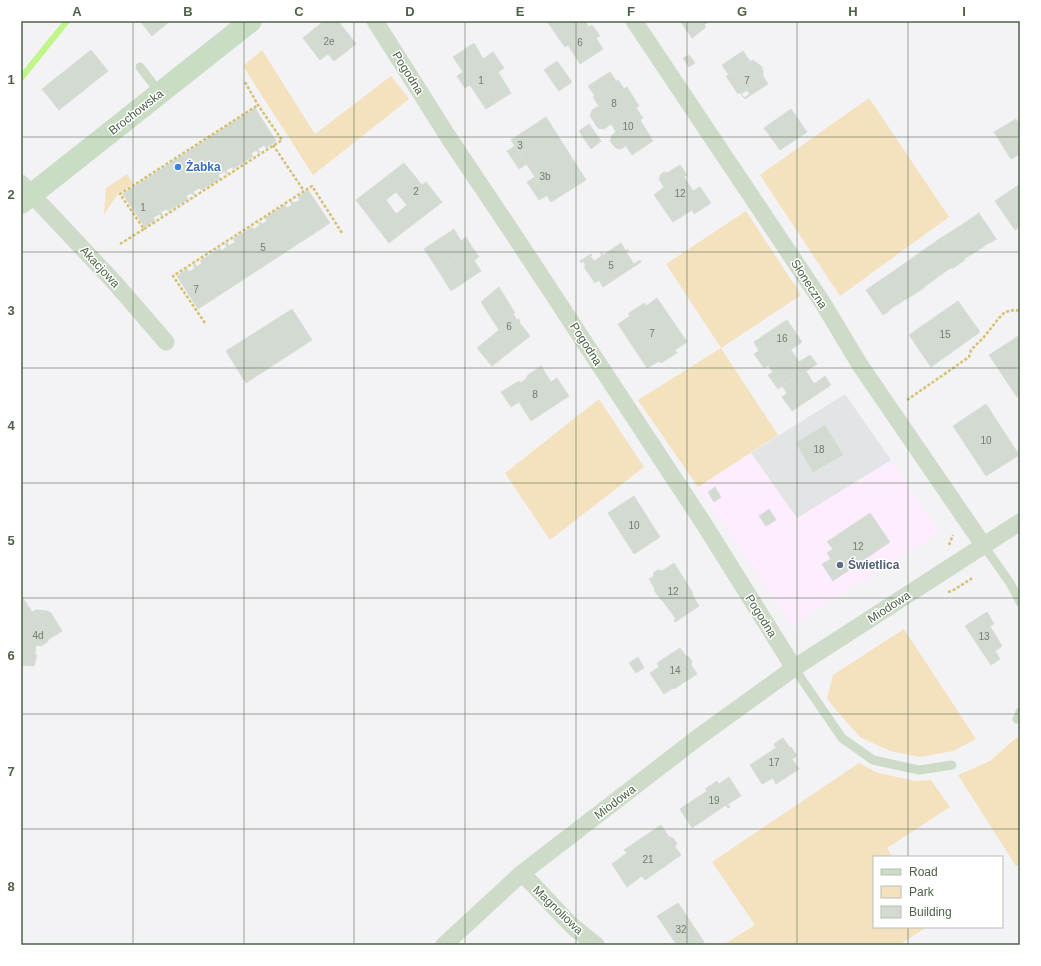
<svg xmlns="http://www.w3.org/2000/svg" width="1041" height="966" viewBox="0 0 1041 966" font-family="Arial,sans-serif">
<style>
.commercial{fill:#feedfe}
.education{fill:#e3e4e6}
.green{fill:#f4e2be}
.lines{fill:none;stroke-linecap:round;stroke-linejoin:round}
.stream{stroke:#c0f588;stroke-width:6}
.building{fill:#d3dad1;stroke:#d6ded6;fill-rule:evenodd}
.path{stroke:#d6c172;stroke-width:2.5;stroke-dasharray:3 2;stroke-linecap:butt}
.lane{stroke:#cddbc8;stroke-width:9}
.street{stroke:#cddbc8;stroke-width:17}
.secondary{stroke:#c9dcc4;stroke-width:22}
.grid{fill:none;stroke:#4e6248;stroke-width:1;stroke-opacity:0.55}
.shop-dot{fill:#3f7fe0;stroke:#fff;stroke-width:1.5}
.service-dot{fill:#5c6f8a;stroke:#fff;stroke-width:1.5}
.labels{text-anchor:middle;stroke-width:3;stroke-linejoin:round;paint-order:stroke}
.number-label{font-size:10px;fill:#6f806a}
.street-label{font-size:12px;fill:#4e6248;stroke:#fff}
.shop-label{font-size:12px;font-weight:bold;fill:#366cbe;stroke:#fff;text-anchor:start}
.service-label{font-size:12px;font-weight:bold;fill:#4e5e75;stroke:#fff;text-anchor:start}
.neatline{fill:none;stroke:#4e6248;stroke-width:1.5}
.grid-label{font-size:13px;text-anchor:middle;font-weight:bold;fill:#4e6248}
</style>
<rect width="100%" height="100%" fill="#f3f2f5"/>
<path class="commercial" d="M751,453L797,518L891,460L940,532L792,626L698,487Z"/>
<path class="education" d="M845,394L891,460L797,518L751,453Z"/>
<path class="green" d="M262,50L315,134L391,76L409,99L313,175L243,66Z
M869,98L949,217L840,296L760,175Z
M127,174L133,183L118,194L104,214L106,188Z
M746,211L801,295L721,348L778,435L698,487L638,400L721,348L666,264Z
M599,399L644,467L550,540L505,473Z
M904,629L976,739L953,751L920,757L890,751L860,737L836,710L827,698L833,675Z
M1017,737L1020,742V864L1016,866L958,775L990,761Z
M859,763L878,773L916,781L931,780L950,807L887,848L892,857H874V927H927L899,945H723L755,925L712,862Z"/>
<g class="lines">
<path class="stream" d="M21,78L67,21"/>
</g>
<path class="building" d="M140,21H170L152,36Z
M324,21H338L356,44L334,61L328,54L320,60L303,38Z
M547,21H574L555,33Z
M574,21H585L589,27L592,25L600,36L596,38L603,49L580,64L568,45L565,47L555,33Z
M680,21H710L704,25L706,27L692,38Z
M474,43L483,59L493,52L504,68L498,72L511,93L486,109L470,85L465,88L457,76L463,72L453,57Z
M91,50L108,71L59,110L42,89Z
M743,51L750,61L729,75L722,65Z
M689,55L695,63L689,67L683,58Z
M753,60L761,66L763,71V76L768,84L751,95L750,94L744,98L740,92L738,94L726,76Z
M557,61L572,82L559,91L544,70Z
M610,72L616,81L595,96L588,86Z
M618,80L624,89L627,87L639,106L636,108L643,118L640,120L647,131L621,149L616,148L610,141L612,135L616,132L611,124L604,129L598,128L590,116L592,110L599,106L593,97Z
M747,90L751,95L745,99L741,94Z
M255,108L276,141L266,148L264,145L258,149L260,152L258,153L256,150L251,154L253,156L233,169L232,167L226,170L228,173L226,174L225,171L218,175L220,178L211,184L189,151Z
M791,109L807,132L780,150L764,128Z
M546,117L586,180L551,202L511,140Z
M1016,119L1020,126V154L1011,159L994,132Z
M589,124L601,141L591,149L579,131Z
M647,131L653,141L632,155L626,146Z
M515,146L527,164L519,169L507,151Z
M189,151L211,184L201,190L199,188L193,192L195,194L193,195L191,193L186,196L188,199L168,211L166,209L161,212L163,215L161,216L159,214L153,218L155,220L145,227L123,194Z
M404,163L422,185L426,182L442,202L389,243L356,200ZM396,192L407,205L396,214L386,200Z
M680,165L687,175L684,177L693,191L700,187L711,203L694,214L692,210L673,222L654,195L664,187L659,179L660,177V175L664,172L667,173Z
M535,177L547,195L539,200L527,182Z
M1020,184V226L1015,230L995,201Z
M308,190L330,223L264,266L243,233L252,227L254,229L260,225L258,223L260,222L262,224L267,221L265,218L285,205L287,208L292,205L290,202L292,201L294,203L300,200L298,197Z
M978,212L997,240L996,239L990,243V242L977,251L960,226L979,213Z
M960,226L977,251L964,259L965,260L959,264L941,238Z
M454,229L461,241L466,237L472,247L438,270L424,249Z
M243,233L264,266L198,309L177,276L187,269L189,272L195,268L193,265L195,264L197,267L202,263L200,261L220,248L221,251L227,247L225,244L227,243L229,246L235,242L233,239Z
M941,238L959,264L952,269V267L939,276L922,251Z
M621,243L626,251L628,249L629,250L626,252L634,264L640,260L641,262L603,287L599,280L595,283L584,267L586,266L583,261L581,263L580,261L591,254L592,255L590,256L594,261L602,256L600,253H602L603,255Z
M472,247L479,257L474,260L481,271L451,291L438,270Z
M922,251L939,276L927,285L921,290L904,264Z
M904,264L921,290L901,302L885,277Z
M885,277L901,302L889,310V311L883,315L866,290Z
M499,287L515,313L513,314L517,320L519,319L520,321L519,322L530,336L492,366L477,348L499,330L481,302Z
M657,298L687,342L675,350L677,353L661,363L659,361L647,368L618,324L630,316L628,314L644,303L646,306Z
M958,301L980,332L931,367L909,335Z
M292,309L312,340L246,383L226,351Z
M787,320L796,333L785,340L776,327Z
M776,327L785,340L796,333L802,342L764,368L754,354L759,351L754,342Z
M1020,335V395L1017,397L989,355Z
M791,350L799,362L810,355L817,364L778,389L768,375L773,372L768,365Z
M541,366L551,382L557,378L569,396L531,421L519,402L511,407L501,392L519,381L520,383L526,379L528,375Z
M806,371L814,384L825,376L831,385L792,411L782,397L787,393L782,386Z
M986,404L1019,455L986,476L953,426Z
M825,425L843,455L813,472L796,443Z
M715,487L721,497L714,502L708,492Z
M634,496L660,537L634,554L608,513Z
M769,509L776,520L766,526L759,516Z
M870,513L890,542L833,581L822,564L831,559L827,553L833,549L827,542Z
M674,563L693,593L692,594L699,606L675,622L674,620L676,619L662,600H661L654,590L655,589L649,579L653,577L654,572L658,570L662,571Z
M23,598L32,612L36,610H40L47,611L51,613L62,631L49,639L47,642L41,646L36,645L35,655H37L34,666L21,665V599Z
M987,612L994,624L990,626L1002,646L995,651L1000,659L991,665L965,626Z
M680,648L686,656L689,657L692,661L691,665L697,674L674,689L673,688L664,694L650,673L659,667L657,663Z
M638,657L644,668L636,673L629,663Z
M783,738L790,748L791,747L797,756L792,759L799,769L776,784L773,778L762,784L750,765L776,748L774,744Z
M729,777L741,796L728,804L730,807L728,808L726,805L692,828L680,809L707,791L705,789L717,781L719,784Z
M661,825L669,837L673,838L677,843L675,847L681,855L645,880L642,876L627,887L612,864L627,853L624,850Z
M678,903L704,942L699,945H677L657,916Z"/>
<g class="lines">
<path class="path" d="M273,145L304,191
M144,229L282,140L258,105L245,82
M120,244L144,229L120,194L258,105
M205,323L173,276L312,186L342,233
M907,400L969,357L971,350L984,337L999,318L1005,312L1014,310L1020,311
M949,545L953,535
M948,592L952,591L971,579L972,577"/>
<path class="lane" d="M140,67L160,93
M984,546L1010,583L1020,602
M794,668L842,738L873,760L919,770L952,765
M1017,719L1020,712"/>
<path class="street" d="M375,21L449,138L512,232L704,524L794,668
M634,21L824,305L860,365L984,546
M21,183L115,283L166,342
M522,873L572,926L596,945
M444,945L522,873L700,736L794,668L1020,522"/>
<path class="secondary" d="M21,203L251,21"/>
</g>
<path class="grid" d="M133,21V945M244,21V945M354,21V945M465,21V945M576,21V945M687,21V945M797,21V945M908,21V857M21,137H1020M21,252H1020M21,368H1020M21,483H1020M21,598H1020M21,714H1020M21,829H1020M908,927V945"/>
<circle class="shop-dot" cx="178" cy="167" r="4"/>
<circle class="service-dot" cx="840" cy="565" r="4"/>
<g class="labels">
<g class="number-label">
<text x="329" y="45">2e</text>
<text x="580" y="46">6</text>
<text x="481" y="84">1</text>
<text x="747" y="84">7</text>
<text x="614" y="107">8</text>
<text x="628" y="130">10</text>
<text x="520" y="149">3</text>
<text x="545" y="180">3b</text>
<text x="416" y="195">2</text>
<text x="680" y="197">12</text>
<text x="143" y="211">1</text>
<text x="263" y="251">5</text>
<text x="611" y="269">5</text>
<text x="196" y="293">7</text>
<text x="509" y="330">6</text>
<text x="652" y="337">7</text>
<text x="945" y="338">15</text>
<text x="782" y="342">16</text>
<text x="535" y="398">8</text>
<text x="986" y="444">10</text>
<text x="819" y="453">18</text>
<text x="634" y="529">10</text>
<text x="858" y="550">12</text>
<text x="673" y="595">12</text>
<text x="38" y="639">4d</text>
<text x="984" y="640">13</text>
<text x="675" y="674">14</text>
<text x="774" y="766">17</text>
<text x="714" y="804">19</text>
<text x="648" y="863">21</text>
<text x="681" y="933">32</text>
</g>
<g class="street-label">
<text transform="translate(408 73) rotate(58)" y="4">Pogodna</text>
<text transform="translate(136 112) rotate(-38)" y="4">Brochowska</text>
<text transform="translate(100 267) rotate(47)" y="4">Akacjowa</text>
<text transform="translate(809 284) rotate(57)" y="4">Słoneczna</text>
<text transform="translate(586 344) rotate(57)" y="4">Pogodna</text>
<text transform="translate(889 607) rotate(-33)" y="4">Miodowa</text>
<text transform="translate(761 616) rotate(58)" y="4">Pogodna</text>
<text transform="translate(615 802) rotate(-37)" y="4">Miodowa</text>
<text transform="translate(558 910) rotate(44)" y="4">Magnoliowa</text>
</g>
<g class="shop-label">
<text x="186" y="171">Żabka</text>
</g>
<g class="service-label">
<text x="848" y="569">Świetlica</text>
</g>
</g>
<rect width="1041" height="966" fill="none" stroke="#ffffff" stroke-width="44"/>
<rect x="873" y="856" width="130" height="72" fill="#ffffff" stroke="#b8c0b6"/>
<rect x="881" y="869" width="20" height="6" fill="#c9dcc4" stroke="#b8c0b6"/>
<text x="909" y="876" font-size="12" fill="#4e6248">Road</text>
<rect x="881" y="886" width="20" height="12" fill="#f4e2be" stroke="#b8c0b6"/>
<text x="909" y="896" font-size="12" fill="#4e6248">Park</text>
<rect x="881" y="906" width="20" height="12" fill="#d3dad1" stroke="#b8c0b6"/>
<text x="909" y="916" font-size="12" fill="#4e6248">Building</text>
<rect x="22" y="22" width="997" height="922" class="neatline"/>
<g class="grid-label">
<text x="77" y="16">A</text>
<text x="188" y="16">B</text>
<text x="299" y="16">C</text>
<text x="410" y="16">D</text>
<text x="520" y="16">E</text>
<text x="631" y="16">F</text>
<text x="742" y="16">G</text>
<text x="853" y="16">H</text>
<text x="964" y="16">I</text>
<text x="11" y="84">1</text>
<text x="11" y="199">2</text>
<text x="11" y="315">3</text>
<text x="11" y="430">4</text>
<text x="11" y="545">5</text>
<text x="11" y="660">6</text>
<text x="11" y="776">7</text>
<text x="11" y="891">8</text>
</g>
</svg>
